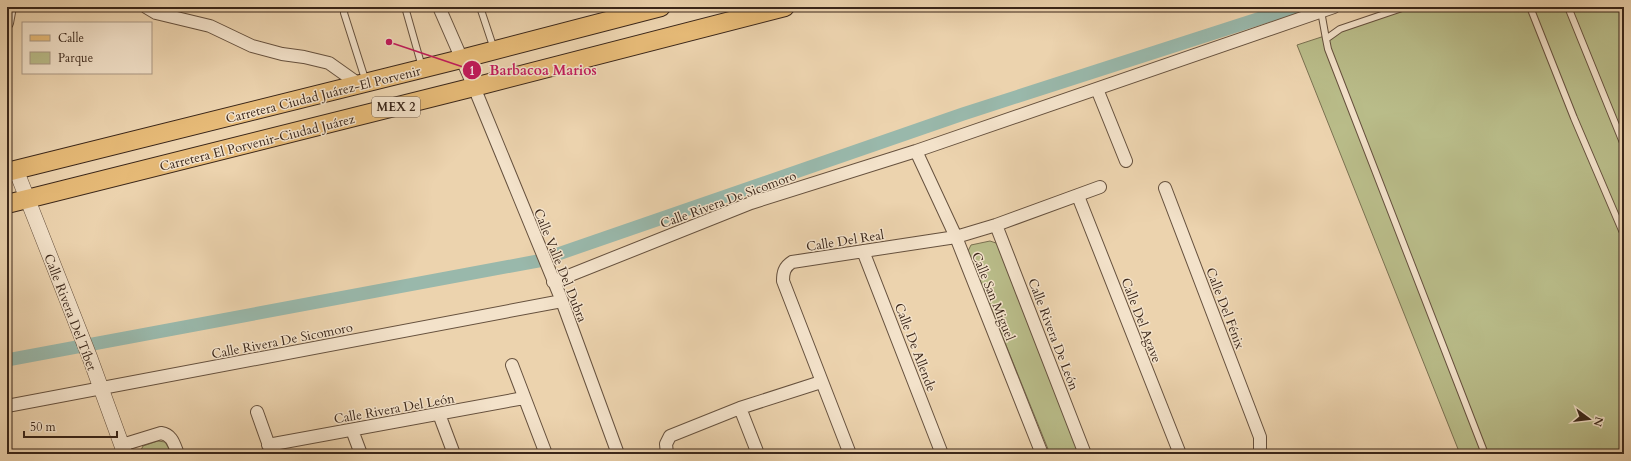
<svg xmlns="http://www.w3.org/2000/svg" width="1631" height="461" viewBox="0 0 1631 461" font-family="Cardo,serif">
<style>
.green{fill:#b9bc89;stroke:#7a7151}
.lines{fill:none;stroke-linecap:round;stroke-linejoin:round}
.canal{stroke:#99b8ab;stroke-width:13}
.service-casing{stroke:#66513e;stroke-width:8}
.minor-casing{stroke:#66513e;stroke-width:14}
.tertiary-casing{stroke:#66513e;stroke-width:16}
.primary-casing{stroke:#3a2619;stroke-width:20}
.service{stroke:#f3e2ca;stroke-width:6}
.minor{stroke:#f3e2ca;stroke-width:12}
.tertiary{stroke:#f3e2ca;stroke-width:15}
.primary{stroke:#e6ba77;stroke-width:18}
.labels{text-anchor:middle;stroke-width:3;stroke-linejoin:round;paint-order:stroke}
.shield{fill:#f3e2ca;stroke:#725e4e;stroke-width:1}
.shield-label{font-size:12px;font-weight:bold;fill:#3a2619}
.street-label{font-size:13px;fill:#3a2619;stroke:#f3e2ca}
.leader{fill:none;stroke:#c2185b;stroke-width:1.5}
.callout-dot{fill:#c2185b;stroke:#f3e2ca;stroke-width:1.5}
.mark-label{font-size:12px;text-anchor:middle;font-weight:bold;fill:#fff}
.callout-label{font-size:14px;text-anchor:middle;font-weight:bold;fill:#c2185b;stroke:#f3e2ca;stroke-width:3;stroke-linejoin:round;paint-order:stroke}
</style>
<rect width="100%" height="100%" fill="#ecd3ae"/>
<filter id="stains"><feTurbulence type="fractalNoise" baseFrequency=".005" numOctaves="4"/><feColorMatrix values="0 0 0 0 .2 0 0 0 0 .09 0 0 0 0 .02 0 0 0 .5 -.17"/></filter>
<radialGradient id="worn" r=".72"><stop offset=".6" stop-color="#630" stop-opacity="0"/><stop offset="1" stop-color="#630" stop-opacity=".3"/></radialGradient>
<path class="green" d="M1413,7H1624V454H1460L1297,45Z
M990,241L999,244L1079,454H1050L968,251L971,245Z
M158,441L165,442L172,454H143L141,450L143,446Z"/>
<g class="lines">
<path class="canal" d="M7,360L538,261L963,114L1295,7"/>
<defs>
<path id="service" d="M345,7L344,13L366,82
M405,7L422,67
M480,7L494,49
M1405,7L1340,29L1326,39L1328,49L1485,454
M1530,7L1574,118L1624,235
M1568,7L1624,145
M1321,11L1326,39"/>
<path id="minor" d="M146,7L156,13L210,26L252,46L282,54L304,57L329,63L360,85
M439,7L474,87L562,301L618,454
M7,23L10,7
M1097,89L1126,161
M916,151L956,237L1042,454
M1165,188L1260,437V454
M1078,196L1180,454
M996,225L1085,454
M863,251L942,454
M553,282L751,203L916,151L1334,7
M512,365L546,454
M7,406L562,301
M740,408L758,454
M257,412L272,454
M439,414L454,454
M352,430L361,454
M122,445L161,433C173,435 174,445 178,454
M268,445L524,398
M667,454L666,444L670,436L740,408L821,382
M850,454L783,281C783,273 784,267 792,262L956,237L996,225L1100,187"/>
<path id="tertiary" d="M16,170L90,358L125,454"/>
<path id="primary" d="M7,172L461,59L661,7
M7,204L474,87L785,7"/>
</defs>
<use href="#service" class="service-casing"/>
<use href="#minor" class="minor-casing"/>
<use href="#tertiary" class="tertiary-casing"/>
<use href="#primary" class="primary-casing"/>
<use href="#service" class="service"/>
<use href="#minor" class="minor"/>
<use href="#tertiary" class="tertiary"/>
<use href="#primary" class="primary"/>
</g>
<g class="labels">
<rect class="shield" x="372" y="97" width="48" height="20" rx="3"/>
<g class="shield-label">
<text x="396" y="111">MEX 2</text>
</g>
<g class="street-label">
<text transform="translate(323 94) rotate(-14)" y="5">Carretera Ciudad Juárez-El Porvenir</text>
<text transform="translate(257 142) rotate(-14)" y="5">Carretera El Porvenir-Ciudad Juárez</text>
<text transform="translate(728 199) rotate(-20)" y="5">Calle Rivera De Sicomoro</text>
<text transform="translate(845 240) rotate(-9)" y="5">Calle Del Real</text>
<text transform="translate(561 265) rotate(68)" y="5">Calle Valle Del Dubra</text>
<text transform="translate(994 296) rotate(68)" y="5">Calle San Miguel</text>
<text transform="translate(1226 308) rotate(69)" y="5">Calle Del Fénix</text>
<text transform="translate(71 312) rotate(69)" y="5">Calle Rivera Del Tíbet</text>
<text transform="translate(1142 320) rotate(69)" y="5">Calle Del Agave</text>
<text transform="translate(1054 334) rotate(69)" y="5">Calle Rivera De León</text>
<text transform="translate(282 340) rotate(-11)" y="5">Calle Rivera De Sicomoro</text>
<text transform="translate(916 347) rotate(69)" y="5">Calle De Allende</text>
<text transform="translate(394 408) rotate(-10)" y="5">Calle Rivera Del León</text>
</g>
</g>
<path class="leader" d="M389 42L472 70"/>
<g class="callout-dot">
<circle cx="389" cy="42" r="4"/>
<circle cx="472" cy="70" r="10"/>
</g>
<g class="mark-label">
<text x="472" y="75">1</text>
</g>
<g class="callout-label">
<text x="543" y="75">Barbacoa Marios</text>
</g>
<rect width="1631" height="461" fill="none" stroke="#ecd3ae" stroke-width="24"/>
<rect x="8" y="8" width="1615" height="445" fill="none" stroke="#3a2619" stroke-width="2"/>
<rect x="12" y="12" width="1607" height="437" fill="none" stroke="#3a2619"/>
<rect x="22" y="22" width="130" height="52" fill="#f3e2ca" stroke="#a99783"/>
<rect x="30" y="35" width="20" height="6" fill="#e6ba77" stroke="#a99783"/>
<text x="58" y="42" font-size="12" fill="#3a2619">Calle</text>
<rect x="30" y="52" width="20" height="12" fill="#b9bc89" stroke="#a99783"/>
<text x="58" y="62" font-size="12" fill="#3a2619">Parque</text>
<g transform="translate(1589 419) rotate(105)" stroke="#f3e2ca" stroke-width="3" paint-order="stroke">
<path d="M0-3L7 15L0 10L-7 15Z" fill="#3a2619"/>
<text y="-6" font-size="11" font-weight="bold" text-anchor="middle" fill="#3a2619">N</text>
</g>
<path d="M24 431v6h93v-6" fill="none" stroke="#3a2619" stroke-width="2"/>
<text x="30" y="431" font-size="12" fill="#3a2619" stroke="#f3e2ca" stroke-width="3" paint-order="stroke">50 m</text>
<rect width="100%" height="100%" filter="url(#stains)"/>
<rect width="100%" height="100%" fill="url(#worn)"/>
</svg>
